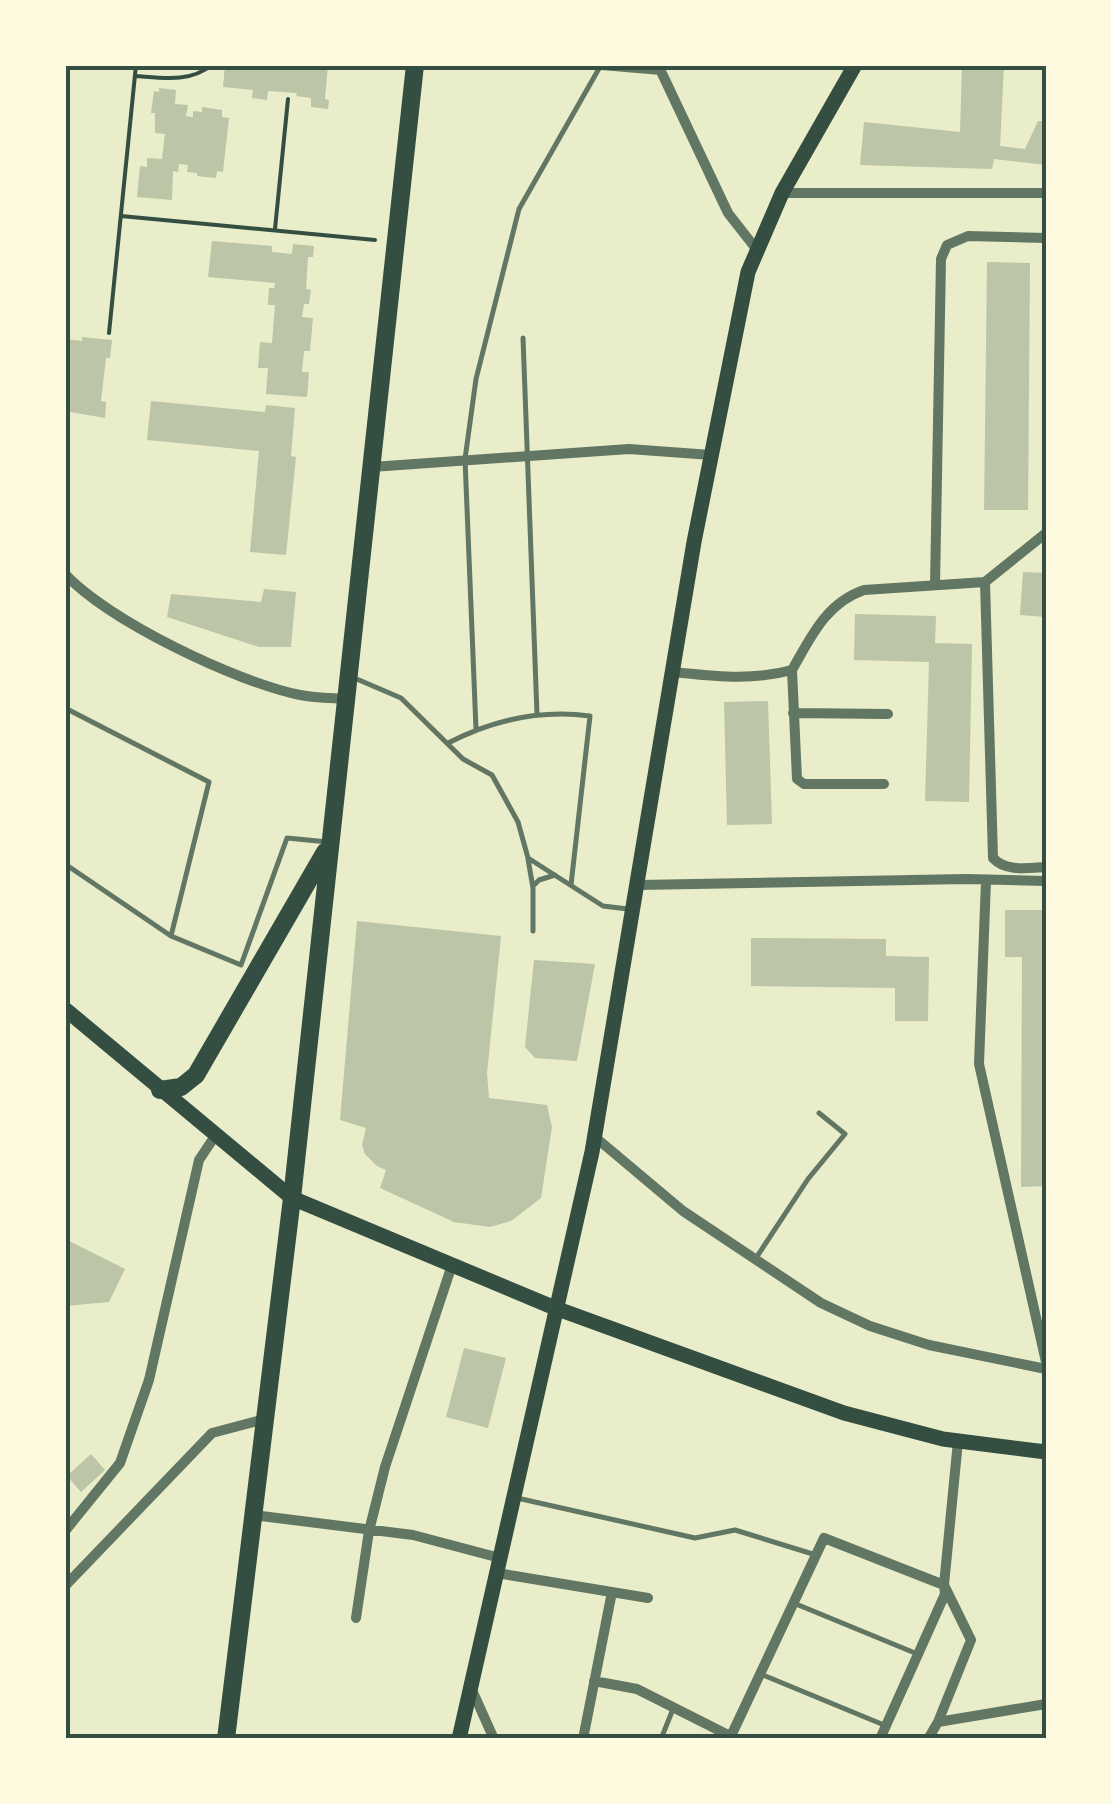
<svg xmlns="http://www.w3.org/2000/svg" width="1111" height="1804" viewBox="0 0 1111 1804" font-family="'Varela Round',sans-serif">
<style>
.building{fill:#bcc5a7}
.lines{fill:none;stroke-linecap:round;stroke-linejoin:round}
.path{stroke:#344e41;stroke-width:4}
.service{stroke:#617663;stroke-width:5}
.minor{stroke:#617663;stroke-width:10}
.secondary{stroke:#344e41;stroke-width:15}
.primary{stroke:#344e41;stroke-width:18}
.neatline{fill:none;stroke:#344e41;stroke-width:4}
</style>
<rect width="100%" height="100%" fill="#e9edc9"/>
<path class="building" d="M225,65H328L325,99L329,100L328,109L311,107V98L296,96L297,93L268,91L267,100L252,98L253,90L223,87Z
M962,65H1004L1000,146L1025,149L1038,121H1046V165L994,159L992,169L860,165L864,122L960,132Z
M159,88L176,90L175,104L188,105L186,116L193,117V111L202,112V107L222,110V117L229,118L223,172L217,171L216,178L197,176V173L187,172L188,165L179,164L178,172L173,171L172,200L137,197L140,166L147,167V158L162,159L165,134L155,133V113H151L154,91L159,92Z
M212,241L272,246V252L292,254L293,244L314,246L313,257H308L306,289L311,290L309,304H304L302,317L313,318L310,351H304L302,372H309L307,397L266,394L268,368H258L260,342L272,343L275,305H268L269,288H274L275,283L208,277Z
M987,262L1030,263L1028,510H984Z
M82,337L112,340L110,358H106L101,401L106,402L105,418L65,411V339L82,341Z
M151,401L265,412L266,405L295,408L291,456L296,457L286,555L250,552L259,451L147,440Z
M1023,572L1046,573V617L1020,615Z
M264,589L296,592L291,647H259L167,617L171,594L261,602Z
M855,614L936,616L935,643L972,644L969,802L925,801L929,662L854,660Z
M768,701L772,824L727,825L724,702Z
M1005,910H1046V1186L1021,1187L1022,957H1005Z
M357,921L501,936L487,1073L489,1098L547,1105L552,1127L541,1198L511,1221L490,1227L454,1222L380,1188L386,1170L377,1166L365,1154L362,1145L366,1128L340,1120Z
M751,938L886,939V956L929,957L928,1021H895V988L751,986Z
M534,960L595,964L577,1061L535,1058L525,1047Z
M65,1239L125,1269L109,1302L65,1306Z
M464,1348L506,1358L488,1428L446,1417Z
M91,1454L105,1470L81,1492L67,1476Z"/>
<g class="lines">
<path class="path" d="M135,76C163,78 189,83 212,65
M121,216L375,240
M275,229L288,99
M109,333L136,65"/>
<path class="service" d="M523,338L537,714
M352,677L401,698L463,759L492,775L518,822L528,858L603,906L628,909
M65,708L209,782L171,936L65,864
M476,729L465,459L476,379L519,209L601,65
M448,743C493,720 540,709 590,716L571,885
M528,859L533,888V931
M534,885L539,880L555,875
M171,936L241,965L287,838L328,842
M756,1258L808,1179L845,1134L819,1113
M517,1498L695,1538L735,1530L816,1555
M796,1604L915,1653
M763,1675L884,1725
M661,1739L673,1709"/>
<path class="minor" d="M602,65L661,70V66
M658,65L728,213L757,250
M782,193H1046
M372,467L629,449L711,455
M65,574C109,621 236,682 300,695C315,698 331,698 346,699
M985,582L993,858C1006,872 1028,868 1046,867
M935,585L941,259L947,245L968,236L1046,238
M792,670L797,779L804,784H884
M673,672C714,676 752,681 792,670C811,637 826,603 864,590L985,582L1046,533
M793,713L888,714
M986,881L979,1064L1046,1362
M639,885L967,879L1046,881
M595,1137L683,1211L821,1303L870,1326L929,1345L1046,1369
M253,1515L413,1535L500,1558
M65,1531L120,1463L149,1380L199,1160L215,1136
M497,1573L648,1598
M65,1586L212,1433L265,1419
M356,1618L369,1531L385,1467L452,1265
M594,1681L637,1689L736,1739
M472,1690L494,1739
M938,1722L1046,1704
M731,1736L824,1538L944,1585L945,1594L880,1739
M583,1739L612,1592
M928,1739L938,1722L971,1640L944,1585L958,1441"/>
<path class="secondary" d="M65,1009L292,1198L555,1308L844,1413L943,1439L1046,1452
M459,1739L592,1152L694,542L748,272L782,193L855,65"/>
<path class="primary" d="M160,1090L181,1087L196,1075L325,852
M226,1739L292,1198L415,65"/>
</g>
<rect width="1111" height="1804" fill="none" stroke="#fefae0" stroke-width="135"/>
<rect x="68" y="68" width="976" height="1668" class="neatline"/>
</svg>
